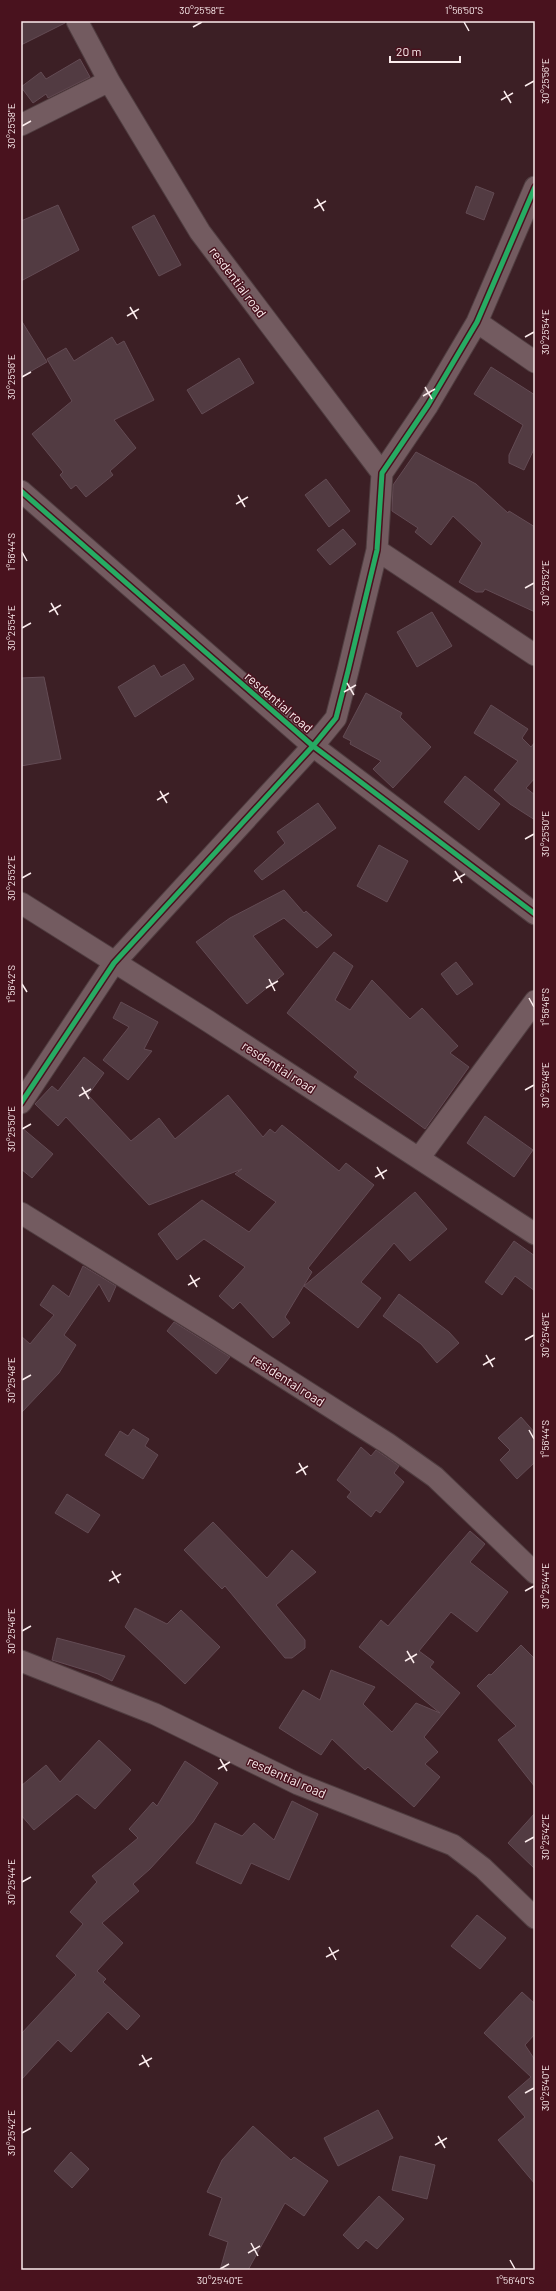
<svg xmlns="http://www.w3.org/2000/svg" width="556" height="2291" viewBox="0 0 556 2291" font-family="Barlow,sans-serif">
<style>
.building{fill:#523b42;stroke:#634b54}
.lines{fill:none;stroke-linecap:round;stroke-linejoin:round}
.minor-casing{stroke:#503d40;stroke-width:23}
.minor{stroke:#735b60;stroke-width:21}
.cycleway-casing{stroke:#49121e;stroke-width:8}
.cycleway{stroke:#26ab63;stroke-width:5}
.ticks{fill:none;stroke:#fbeced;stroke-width:1.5}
.labels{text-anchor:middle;stroke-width:3;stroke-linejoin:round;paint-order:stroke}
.street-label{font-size:13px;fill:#fbeced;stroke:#49121e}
.neatline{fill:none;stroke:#fbeced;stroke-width:1.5}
.ticks-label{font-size:10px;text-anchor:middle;fill:#fbeced}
</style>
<rect width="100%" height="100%" fill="#3c1f25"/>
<path class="building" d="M21,21H65V23L21,45Z
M80,59L90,77L48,98L46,94L33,103L21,87L41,72L46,79Z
M476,186L494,193L484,220L466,213Z
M58,205L79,250L21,281V221Z
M154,215L181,265L159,276L132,227Z
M21,320L47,362L21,377Z
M112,337L117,345L124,341L154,400L114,420L136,448L110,471L113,475L86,497L76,485L71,489L60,475L63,472L32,434L72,401L47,359L66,348L74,361Z
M239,358L254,383L202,414L187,390Z
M491,367L535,395V447L524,470L509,463V455L523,425L474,394Z
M416,452L476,484L508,513L509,511L535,527V612L485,589L483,592H476L459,582L482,543L453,516L431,545L415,532L418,528L392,511L393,485Z
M326,479L350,511L329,527L305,495Z
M343,529L356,544L330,565L317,550Z
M432,612L452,646L417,667L397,632Z
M184,664L194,679L135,717L118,687L154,665L161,677Z
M44,677L61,759L21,766V678Z
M366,693L402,713L400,717L431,747L393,788L373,769L381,761L350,744L351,741L343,737Z
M491,705L528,729L522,738L531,747L535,742V778L526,788L535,795V820L510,804L494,790L518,761L474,733Z
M465,776L500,804L479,830L444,802Z
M318,803L336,828L262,880L254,871L285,843L277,832Z
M379,845L408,861L387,902L357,886Z
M284,890L304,913L306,911L332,935L317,948L284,918L253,936L284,974L247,1004L196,942L230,918Z
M334,952L353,966L335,1000L350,1010L372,980L410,1019L422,1008L458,1046L450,1053L469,1067L425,1129L354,1077L358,1072L287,1013Z
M456,962L473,984L457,995L441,974Z
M121,1002L158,1022L144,1049L152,1051L128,1080L103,1060L129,1027L113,1018Z
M84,1057L104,1073L88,1095L131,1141L159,1118L175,1139L228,1095L263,1137L270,1129L275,1133L282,1125L339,1171L346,1163L374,1185L308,1268L312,1272L285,1317L290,1323L273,1338L240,1302L233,1309L219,1296L245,1267L204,1239L177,1260L158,1234L202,1200L249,1232L276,1202L235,1174L242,1169L149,1205L66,1117L58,1126L35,1104L52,1086L58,1091Z
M485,1116L533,1150L514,1177L467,1143Z
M21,1127L53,1154L32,1178L21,1169Z
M415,1192L447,1229L410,1261L394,1243L361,1282L381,1298L358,1328L304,1286Z
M514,1241L535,1256V1291L515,1276L502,1295L485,1282Z
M83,1266L116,1286L109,1302L99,1284L64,1335L76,1345L59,1373L21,1413V1336L30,1344L54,1315L40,1305L53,1285L69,1297Z
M399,1294L449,1332L459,1343L437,1363L421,1344L383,1316Z
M174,1322L230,1357L216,1374L167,1331Z
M521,1417L535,1433V1462L517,1479L500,1460L510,1450L498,1438Z
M133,1429L149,1439L145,1446L158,1455L143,1479L105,1455L120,1431L128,1436Z
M361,1447L371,1456L376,1450L399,1466L394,1473L404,1482L380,1513L376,1510L371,1517L347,1497L351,1492L337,1480Z
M67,1494L100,1515L88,1533L55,1513Z
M213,1522L267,1578L292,1550L316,1572L276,1605L305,1640V1648L292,1658H285L225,1586L222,1589L184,1550Z
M470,1531L485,1544L470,1562L508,1592L477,1632L451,1612L419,1651L434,1662L430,1667L460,1693L424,1737L438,1752L425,1764L440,1777L414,1807L368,1767L365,1770L332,1739L321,1755L279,1728L303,1690L320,1700L331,1670L375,1687L363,1704L392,1732L416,1703L440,1713L359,1647L381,1620L388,1626Z
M135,1608L167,1624L181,1610L220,1647L185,1684L125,1627Z
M57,1638L125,1656L112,1681L98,1674L52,1660Z
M521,1645L535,1659V1787L498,1740L516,1726L477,1686L489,1674L491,1675Z
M99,1740L131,1770L95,1809L77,1794L34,1830L21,1815V1786L46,1765L60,1782Z
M185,1761L218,1783L193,1822L150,1869L133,1884L139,1891L102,1923L123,1943L97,1971L106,1979L103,1982L140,2016L127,2030L108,2012L71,2052L58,2040L21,2080V2034L76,1975L56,1956L83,1924L70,1912L97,1882L92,1876L138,1838L129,1829L153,1802L157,1806Z
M292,1801L318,1814L289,1880L251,1863L241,1884L196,1863L215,1823L242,1836L254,1823L274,1840Z
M535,1813V1869L508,1843Z
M477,1915L506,1938L480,1969L451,1946Z
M522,1992L535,2004V2034L525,2045L535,2060V2184L498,2140L525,2117L508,2097L531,2077L484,2033Z
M378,2110L393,2138L338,2166L324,2138Z
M253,2126L291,2160L294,2157L328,2181L304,2216L285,2203L248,2270H220L228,2242L209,2235L222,2198L207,2192L222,2160Z
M71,2152L89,2169L72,2188L54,2171Z
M400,2156L435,2165L427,2199L392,2190Z
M379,2196L404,2219L377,2249L366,2240L358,2249L343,2235Z"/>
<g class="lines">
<defs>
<path id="minor" d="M77,21L109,81L200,232L382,473
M21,125L109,81
M477,322L535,362
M21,491L313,746L535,914
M377,550L535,655
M21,903L208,1021L535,1234
M21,1103L114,963L313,746L336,718L348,671L377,550L382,473L428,405L477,322L535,187
M419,1158L535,1001
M21,1213L208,1329L387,1443L435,1477L535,1573
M21,1661L155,1714L298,1784L453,1845L483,1868L535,1918"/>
</defs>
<use href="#minor" class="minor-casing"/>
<use href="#minor" class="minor"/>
<defs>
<path id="cycleway" d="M21,491L313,746L535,914
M21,1103L114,963L313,746L336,718L348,671L377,550L382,473L428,405L477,322L535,187"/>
</defs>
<use href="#cycleway" class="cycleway-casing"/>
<use href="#cycleway" class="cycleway"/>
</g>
<path class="ticks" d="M464,22L469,31M193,27L202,22M525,86L534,81M504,91L511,103M501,100L513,93M22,126L31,121M317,199L324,211M314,208L326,201M130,307L137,319M127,316L139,309M525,337L534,332M22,377L31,372M425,387L432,399M423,396L435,389M238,495L245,507M236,504L248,497M22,552L27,561M525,588L534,583M51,603L58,615M49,612L61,605M22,628L31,623M347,683L354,695M344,692L356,685M160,791L167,803M157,800L169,793M525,839L534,834M455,871L462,883M22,878L31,873M453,881L465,874M269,979L275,991M22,984L27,992M266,988L278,981M529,998L534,1007M82,1087L89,1099M525,1090L534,1085M79,1096L91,1089M22,1129L31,1124M377,1167L384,1179M375,1177L387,1170M190,1275L197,1287M188,1285L200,1278M525,1340L534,1335M486,1355L493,1367M483,1365L495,1358M22,1380L31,1375M529,1430L534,1439M299,1463L306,1475M296,1473L308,1466M112,1571L119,1583M109,1581L121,1574M525,1591L534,1586M22,1631L31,1626M407,1651L414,1663M405,1661L417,1654M220,1759L227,1771M218,1769L230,1762M525,1842L534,1837M22,1882L31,1877M329,1947L336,1960M326,1957L339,1950M142,2055L149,2067M139,2065L152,2058M525,2093L534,2088M22,2133L31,2128M438,2136L445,2148M435,2145L447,2138M251,2243L258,2256M248,2253L260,2246M510,2260L515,2269M220,2269L229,2264"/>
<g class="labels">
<g class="street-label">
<text transform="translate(238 282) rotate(53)" y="5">resdential road</text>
<text transform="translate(279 702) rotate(41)" y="5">resdential road</text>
<text transform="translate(279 1067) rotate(33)" y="5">resdential road</text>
<text transform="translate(288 1380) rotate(33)" y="5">residental road</text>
<text transform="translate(287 1777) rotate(24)" y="5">resdential road</text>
</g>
</g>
<rect width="556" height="2291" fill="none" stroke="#49121e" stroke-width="44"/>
<path d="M390 56v6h70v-6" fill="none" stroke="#fbeced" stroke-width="2"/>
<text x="396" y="56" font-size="12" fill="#fbeced" stroke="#49121e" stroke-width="3" paint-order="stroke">20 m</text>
<rect x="22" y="22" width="512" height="2247" class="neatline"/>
<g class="ticks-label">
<text x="202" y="14">30°25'58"E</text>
<text x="464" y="14">1°56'50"S</text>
<text transform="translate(545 81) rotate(-90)" y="4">30°25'56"E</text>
<text transform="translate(11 126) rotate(-90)" y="4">30°25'58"E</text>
<text transform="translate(545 332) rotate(-90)" y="4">30°25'54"E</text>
<text transform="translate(11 377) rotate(-90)" y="4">30°25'56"E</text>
<text transform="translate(11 552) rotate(-90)" y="4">1°56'44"S</text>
<text transform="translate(545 583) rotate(-90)" y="4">30°25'52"E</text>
<text transform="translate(11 628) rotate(-90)" y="4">30°25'54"E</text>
<text transform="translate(545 834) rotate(-90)" y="4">30°25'50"E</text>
<text transform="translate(11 878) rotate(-90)" y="4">30°25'52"E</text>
<text transform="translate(11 984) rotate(-90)" y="4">1°56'42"S</text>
<text transform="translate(545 1007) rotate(-90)" y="4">1°56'46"S</text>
<text transform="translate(545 1085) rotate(-90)" y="4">30°25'48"E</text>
<text transform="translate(11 1129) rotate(-90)" y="4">30°25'50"E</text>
<text transform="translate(545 1335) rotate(-90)" y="4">30°25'46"E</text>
<text transform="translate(11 1380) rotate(-90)" y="4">30°25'48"E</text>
<text transform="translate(545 1439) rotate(-90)" y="4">1°56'44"S</text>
<text transform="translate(545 1586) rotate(-90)" y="4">30°25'44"E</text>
<text transform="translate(11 1631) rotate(-90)" y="4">30°25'46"E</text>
<text transform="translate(545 1837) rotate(-90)" y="4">30°25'42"E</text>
<text transform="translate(11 1882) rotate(-90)" y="4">30°25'44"E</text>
<text transform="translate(545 2088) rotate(-90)" y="4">30°25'40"E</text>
<text transform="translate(11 2133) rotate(-90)" y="4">30°25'42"E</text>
<text x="220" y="2284">30°25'40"E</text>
<text x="515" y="2284">1°56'40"S</text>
</g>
</svg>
